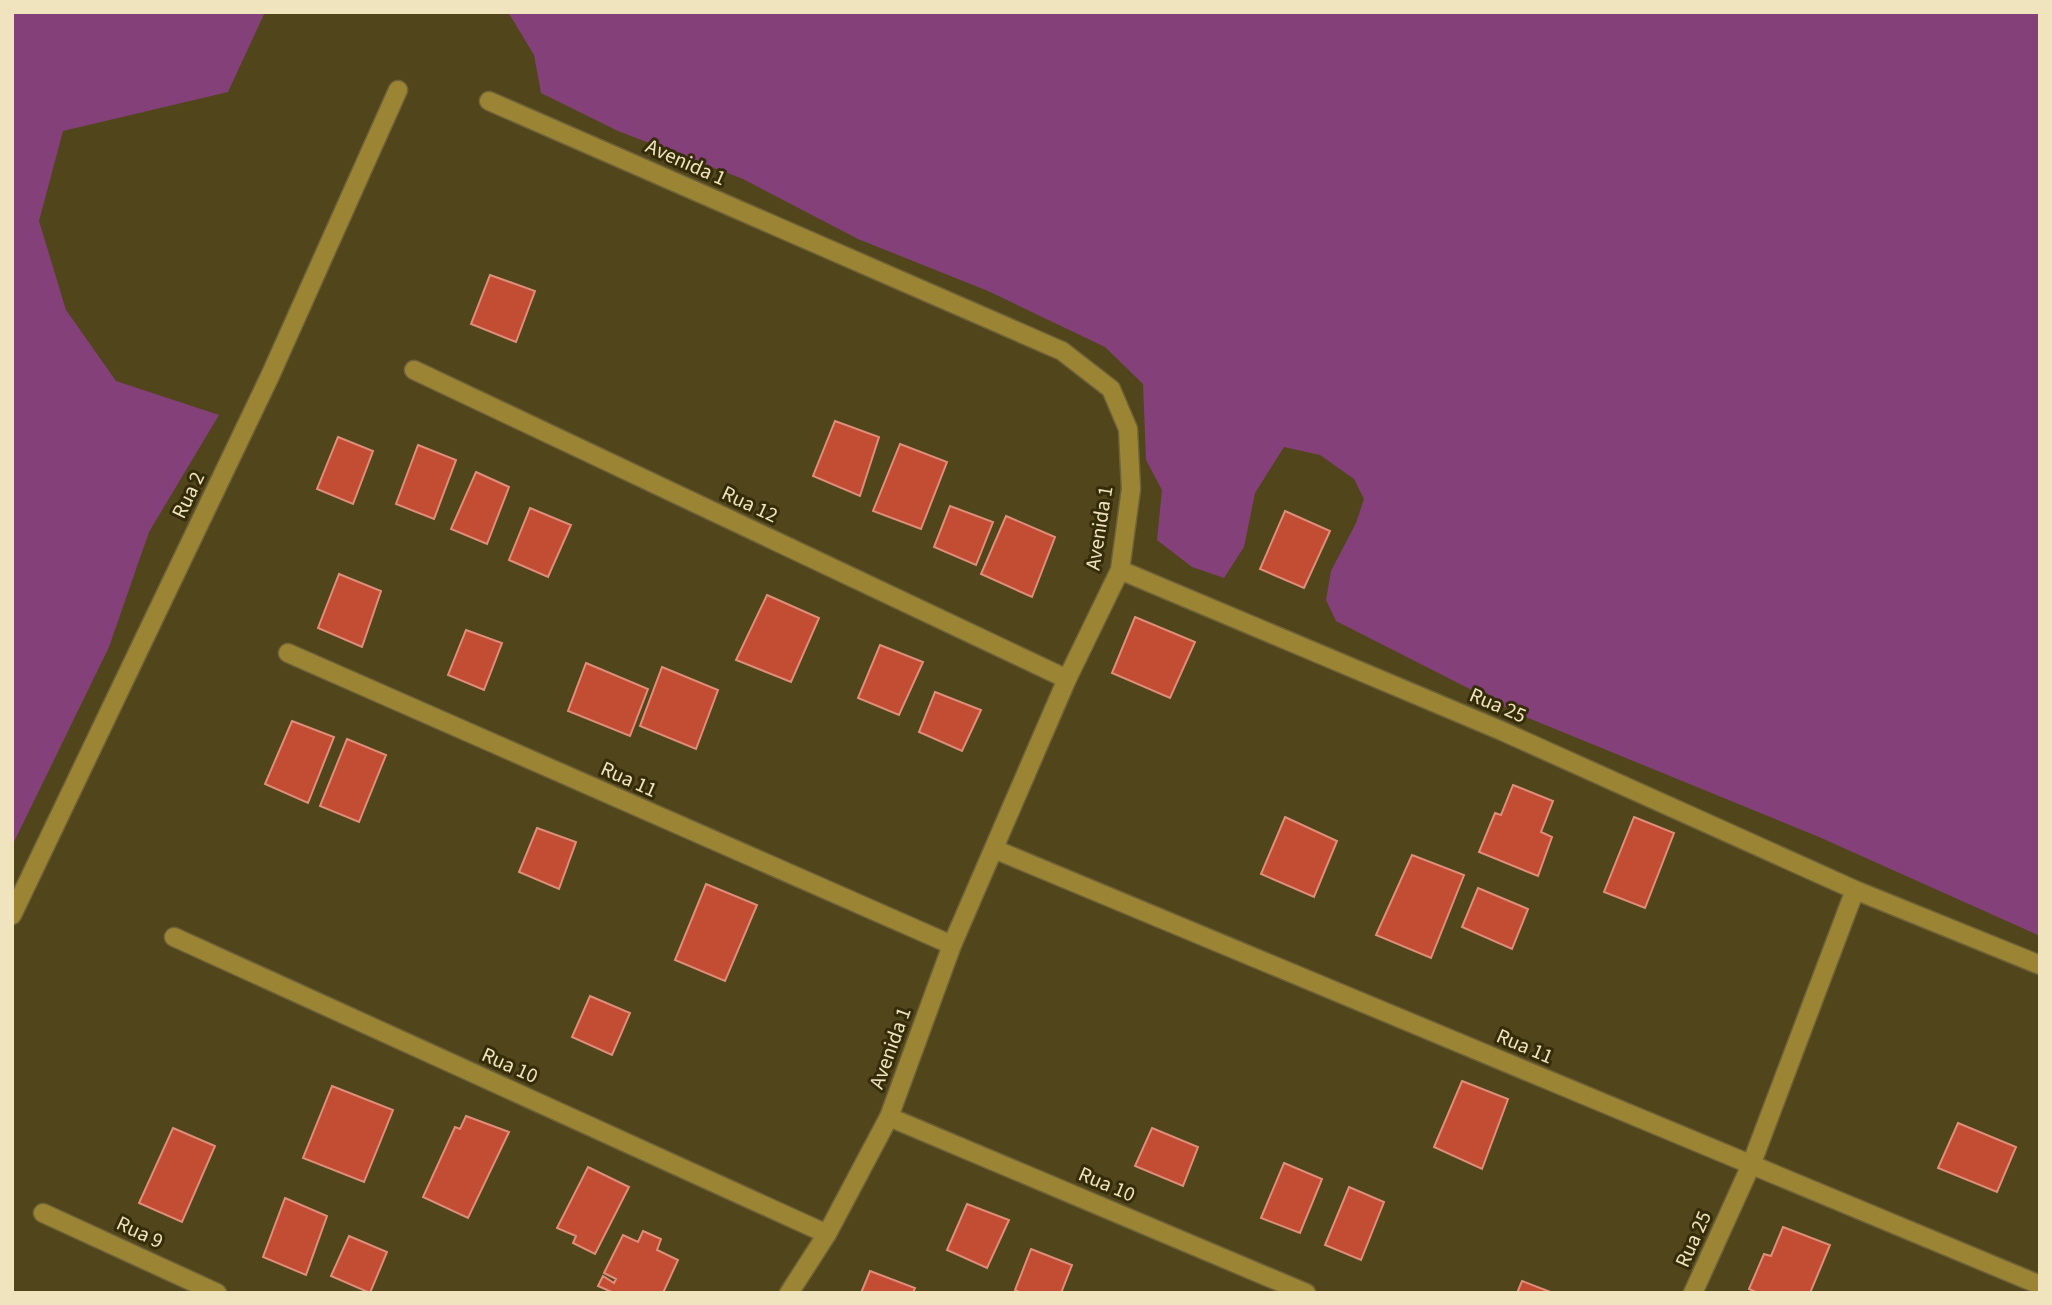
<svg xmlns="http://www.w3.org/2000/svg" width="2052" height="1305" viewBox="0 0 2052 1305" font-family="'Source Sans 3',sans-serif">
<style>
.green{fill:#844179}
.building{fill:#c24d33;stroke:#df8e7b;stroke-width:2}
.lines{fill:none;stroke-linecap:round;stroke-linejoin:round}
.street-casing{stroke:#6e6239;stroke-width:21}
.street{stroke:#9b8534;stroke-width:18}
.labels{text-anchor:middle;stroke-width:6;stroke-linejoin:round;paint-order:stroke}
.street-label{font-size:21px;fill:#efe4be;stroke:#352c09}
</style>
<rect width="100%" height="100%" fill="#51451b"/>
<path class="green" d="M12,12H265L228,92L63,131L39,221L66,310L116,381L219,415L149,532L109,647L12,846Z
M508,12H2040V936L1819,837L1521,715L1336,621L1326,600L1331,571L1356,523L1364,499L1354,479L1320,455L1284,447L1255,493L1244,547L1224,578L1192,567L1157,540L1162,490L1146,460L1143,384L1105,347L988,291L858,239L743,179L618,131L541,93L534,55Z"/>
<path class="building" d="M490,275L535,291L516,342L471,324Z
M835,421L879,437L860,496L813,476Z
M338,437L373,451L353,504L317,489Z
M900,444L947,462L921,529L873,511Z
M418,445L456,460L434,519L396,504Z
M476,472L509,487L487,544L451,529Z
M950,506L993,522L976,565L934,547Z
M530,508L571,525L548,577L509,560Z
M1285,511L1330,531L1304,588L1260,569Z
M1006,516L1055,537L1032,597L981,574Z
M339,574L381,591L362,647L318,628Z
M767,595L819,618L791,682L736,660Z
M1135,617L1195,642L1170,698L1112,673Z
M466,630L502,643L484,690L448,675Z
M880,645L923,662L899,715L858,698Z
M586,663L648,689L630,736L568,711Z
M662,667L718,690L696,749L640,726Z
M935,692L981,710L962,751L919,732Z
M292,721L334,737L308,803L265,784Z
M347,739L386,755L359,822L320,806Z
M1513,785L1553,801L1541,832L1552,837L1538,876L1479,852L1495,813L1501,815Z
M1285,817L1337,841L1314,897L1261,874Z
M1634,817L1674,833L1645,908L1604,892Z
M537,828L576,842L559,889L519,872Z
M1412,855L1464,875L1431,958L1376,935Z
M706,884L757,905L725,981L675,960Z
M1478,888L1528,909L1512,949L1462,927Z
M590,996L630,1013L612,1055L572,1037Z
M1462,1081L1508,1099L1482,1169L1434,1147Z
M332,1086L393,1110L364,1182L303,1158Z
M466,1116L509,1132L468,1218L423,1197L455,1127L460,1129Z
M1958,1123L2016,1147L1997,1192L1938,1168Z
M173,1128L215,1146L182,1222L139,1203Z
M1152,1128L1198,1147L1183,1186L1135,1166Z
M1284,1163L1322,1179L1300,1233L1261,1218Z
M588,1167L629,1187L595,1254L573,1243L576,1236L557,1228Z
M1349,1187L1384,1202L1361,1260L1325,1245Z
M285,1198L327,1216L306,1275L263,1257Z
M967,1204L1009,1220L987,1268L947,1250Z
M1783,1227L1830,1245L1810,1293H1758L1749,1289L1764,1254L1771,1256Z
M643,1231L661,1239L657,1250L678,1260L663,1293H614L598,1286L603,1276L614,1283L616,1279L604,1273L623,1235L638,1242Z
M349,1236L387,1252L370,1293L331,1276Z
M1031,1249L1072,1265L1061,1293H1021L1015,1290Z
M870,1271L915,1288L913,1293H861Z
M1522,1281L1553,1293H1517Z"/>
<g class="lines">
<defs>
<path id="street" d="M489,101L1062,351L1111,389L1128,429L1131,489L1120,570L1067,679L952,945L889,1117L827,1234L789,1293
M414,370L1067,679
M1120,570L1502,731L1855,890L2040,965
M288,653L952,945
M994,849L2040,1285
M12,915L270,376L398,90
M174,937L827,1234
M889,1117L1306,1293
M43,1213L217,1293
M1693,1293L1751,1165L1855,890"/>
</defs>
<use href="#street" class="street-casing"/>
<use href="#street" class="street"/>
</g>
<g class="labels">
<g class="street-label">
<text transform="translate(686 162) rotate(24)" y="7">Avenida 1</text>
<text transform="translate(188 495) rotate(-64)" y="7">Rua 2</text>
<text transform="translate(750 504) rotate(25)" y="7">Rua 12</text>
<text transform="translate(1099 528) rotate(-81)" y="7">Avenida 1</text>
<text transform="translate(1498 705) rotate(23)" y="7">Rua 25</text>
<text transform="translate(629 779) rotate(24)" y="7">Rua 11</text>
<text transform="translate(1525 1046) rotate(23)" y="7">Rua 11</text>
<text transform="translate(890 1048) rotate(-70)" y="7">Avenida 1</text>
<text transform="translate(510 1065) rotate(24)" y="7">Rua 10</text>
<text transform="translate(1107 1184) rotate(23)" y="7">Rua 10</text>
<text transform="translate(140 1232) rotate(25)" y="7">Rua 9</text>
<text transform="translate(1693 1239) rotate(-66)" y="7">Rua 25</text>
</g>
</g>
<rect width="2052" height="1305" fill="none" stroke="#efe4be" stroke-width="28"/>
</svg>
